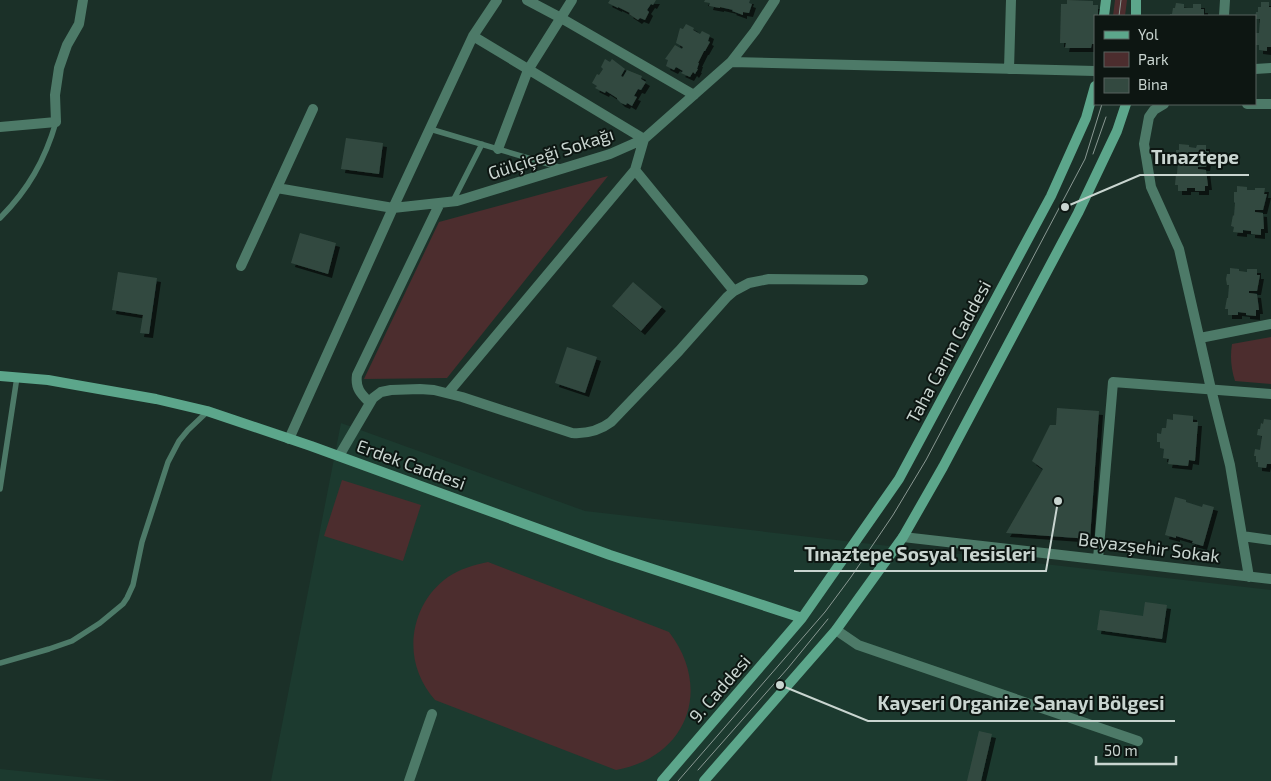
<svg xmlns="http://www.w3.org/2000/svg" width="1271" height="781" viewBox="0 0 1271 781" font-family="'Exo 2',sans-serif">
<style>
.built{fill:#1c3a2f}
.green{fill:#4c2d2e}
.building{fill:#334940;filter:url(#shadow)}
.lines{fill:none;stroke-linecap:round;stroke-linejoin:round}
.lane{stroke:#4d7a68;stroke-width:5.5}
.street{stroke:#4d7a68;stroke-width:10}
.secondary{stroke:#5ca68b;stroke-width:10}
.tram{stroke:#899892;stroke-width:1}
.labels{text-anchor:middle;stroke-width:4;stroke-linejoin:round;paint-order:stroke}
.street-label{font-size:18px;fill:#c9d5d0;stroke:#0d1612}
.leader{fill:none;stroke:#c9d5d0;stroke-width:2}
.callout-dot{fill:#c9d5d0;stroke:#0d1612;stroke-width:2}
.callout-label{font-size:19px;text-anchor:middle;font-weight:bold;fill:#c9d5d0;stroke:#0d1612;stroke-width:4;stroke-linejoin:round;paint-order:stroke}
</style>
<defs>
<filter id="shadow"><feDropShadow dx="4" dy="4" stdDeviation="0" flood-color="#0009"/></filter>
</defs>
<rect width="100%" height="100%" fill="#1b3028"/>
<path class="built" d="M341,423L585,511L1271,590V781H271Z
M0,769L118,781H0Z"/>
<path class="green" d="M1115,0H1127L1125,16H1113Z
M608,176L447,378L364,379L439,222Z
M1271,337V384L1235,381C1231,368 1230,357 1232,344Z
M342,480L421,505L403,561L324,536Z
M488,562L669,632C713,689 687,757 616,770L435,700C428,692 423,684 419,674C405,639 418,598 448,577C460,569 473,565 488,562Z"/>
<path class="building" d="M610,0H656L653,5L651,4L647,10L649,12L645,20L640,18L638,20L629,14L630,13L618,7V8L608,3Z
M705,0H750L749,3L752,4L749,13L743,12V15L732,11L733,10L720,7V8L709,6L710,3L704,2Z
M1067,0L1093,1V5H1098V16H1095V44H1092L1091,48H1065L1066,43H1060L1061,4H1067Z
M1261,2H1269V7H1271V47H1267V51L1259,50V45H1256V39H1255V33H1259L1260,19H1255L1256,12H1258V7H1261Z
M1176,3L1184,4V8H1193V4H1201V9H1204V16H1170V14H1172L1173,8H1175Z
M686,24L694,28L693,30L700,34L702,31L710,35L708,41L710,42L705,51H704L698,63H699L697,69H698L695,74L693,72L690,77L681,73L683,71L676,67L674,70L666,66L668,60L665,59L675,45L682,49L683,47L676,43L680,28L683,29Z
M605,59L610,62L612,59L625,69L621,76L623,77L627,70L642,76L641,79L646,82L641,90L638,89L634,96L637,97L632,106L627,103L626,105L621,103L617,99V98L606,91L605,93L595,88L597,86L592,83L597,74L599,75L603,69L601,67Z
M346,138L383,143L379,174L341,169Z
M1179,144L1189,145V147L1196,148L1197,145H1206V151H1209L1206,167H1198V169L1206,170L1208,186H1205V191H1195V188H1187V191H1178V185H1175L1176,174H1177L1178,161H1176V150H1179Z
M1237,186L1247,187V190H1255V188H1265L1264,194H1267L1263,210H1255V212L1263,213L1264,229H1261V235L1251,234V231L1243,230V233L1233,232L1234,227L1231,226L1233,215L1234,216L1235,203L1234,202V192H1237Z
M300,233L336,243L328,274L291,263Z
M1230,268L1239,269V271L1247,272V269H1257V275H1260L1257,291H1249V293L1257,294L1259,310H1256V316L1246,315V313L1238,312V315H1228V309H1225L1227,298H1228L1229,285H1227L1226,279L1227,274H1230Z
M118,272L157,278L149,334L140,333L143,315L112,310Z
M633,282L662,307L641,331L612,306Z
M567,347L597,357L585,393L555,383Z
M1057,408L1099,411L1090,539L1006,533L1043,469L1032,461L1050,425H1056Z
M1173,414L1193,416V422H1198L1195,461L1189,460L1188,466L1168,464L1169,459L1163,458L1164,449L1160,448V442H1157V433L1161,434L1162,428H1166L1167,419L1173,420Z
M1264,419L1271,420V464H1267L1266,468L1258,467V462H1256V456H1254L1255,449L1260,450L1262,436L1257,435L1258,429H1260L1261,423L1263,424Z
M1175,497L1186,500V502L1202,507L1203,504L1214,507L1203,546L1192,543L1193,541L1176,536V538L1165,535Z
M1145,602L1167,605L1162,639L1097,630L1100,610L1143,616Z
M979,731L992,734L981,781H967Z"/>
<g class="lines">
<path class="lane" d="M430,129L562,168
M453,201L482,144
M0,218C28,190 45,160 56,122
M0,489L17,377
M0,663L49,649L72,641L100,623L123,604L127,598L133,585L142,542L168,462L179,441L188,430L207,412"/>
<path class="street" d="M527,0L561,18L694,95
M1224,16L1225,0
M731,62L1095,71
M1009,69L1011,0
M1255,69L1271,68
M1164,104L1154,110L1149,117L1144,144L1151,187L1179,249L1211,389L1230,465L1249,577
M1247,104H1271
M0,127L56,122L55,95L59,68L67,45L79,24L83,0
M498,149L528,70L572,0
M635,170L734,291
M277,188L393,208L457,201L610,154L644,139L731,62L755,31L775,0
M241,266L313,109
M1200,338L1271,324
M448,393L635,170L644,139L473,36
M369,402C361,394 355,388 357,375L440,203
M289,439L393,208L473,36L497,0
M339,456L373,398L381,392L391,390L420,389L434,390L462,397L572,433C587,434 599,431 611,422L679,351L727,297L734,291L749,283L769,279L863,280
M1242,536L1271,540
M903,537L1271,579
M1098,559L1113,382L1271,394
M836,630L858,645L1138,741
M409,781L432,714"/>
<path class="secondary" d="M1136,0V16
M1104,16L1106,0
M0,376L48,380L76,385L156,399L207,411L311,446L610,555L802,618
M662,781L802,618L899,479L1051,196L1086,118L1095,86
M704,781L836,630L903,537L943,467L1078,213L1117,131L1126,104"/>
<path class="tram" d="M1119,16L1121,0
M1093,154L1106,117
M698,770L788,668L828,619
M678,781L825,612L851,577L893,515L926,460L1085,159L1102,104"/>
</g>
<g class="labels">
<g class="street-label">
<text transform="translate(551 154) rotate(-18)" y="6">Gülçiçeği Sokağı</text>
<text transform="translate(949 352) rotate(-62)" y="6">Taha Carım Caddesi</text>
<text transform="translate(411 465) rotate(20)" y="6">Erdek Caddesi</text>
<text transform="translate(1149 548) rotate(7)" y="6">Beyazşehir Sokak</text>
<text transform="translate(720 689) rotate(-49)" y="6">9. Caddesi</text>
</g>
</g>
<path class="leader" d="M1065 207L1140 175H1249M1058 501L1046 571H794M780 685L868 721H1175"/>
<g class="callout-dot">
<circle cx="1065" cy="207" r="5"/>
<circle cx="1058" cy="501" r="5"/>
<circle cx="780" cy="685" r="5"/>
</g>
<g class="callout-label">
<text x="1195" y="164">Tınaztepe</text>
<text x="920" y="561">Tınaztepe Sosyal Tesisleri</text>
<text x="1021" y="710">Kayseri Organize Sanayi Bölgesi</text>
</g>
<rect x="1094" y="15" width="162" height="90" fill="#0d1612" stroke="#58625e"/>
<rect x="1104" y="31" width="25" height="8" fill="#5ca68b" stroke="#58625e"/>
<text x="1138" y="40" font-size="15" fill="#c9d5d0">Yol</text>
<rect x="1104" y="52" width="25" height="15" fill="#4c2d2e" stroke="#58625e"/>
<text x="1138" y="65" font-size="15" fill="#c9d5d0">Park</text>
<rect x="1104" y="78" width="25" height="15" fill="#334940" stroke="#58625e"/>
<text x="1138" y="90" font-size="15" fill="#c9d5d0">Bina</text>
<path d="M1096 756v8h80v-8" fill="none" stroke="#c9d5d0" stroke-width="2.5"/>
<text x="1104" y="756" font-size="15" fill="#c9d5d0" stroke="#0d1612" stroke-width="4" paint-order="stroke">50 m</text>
</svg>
